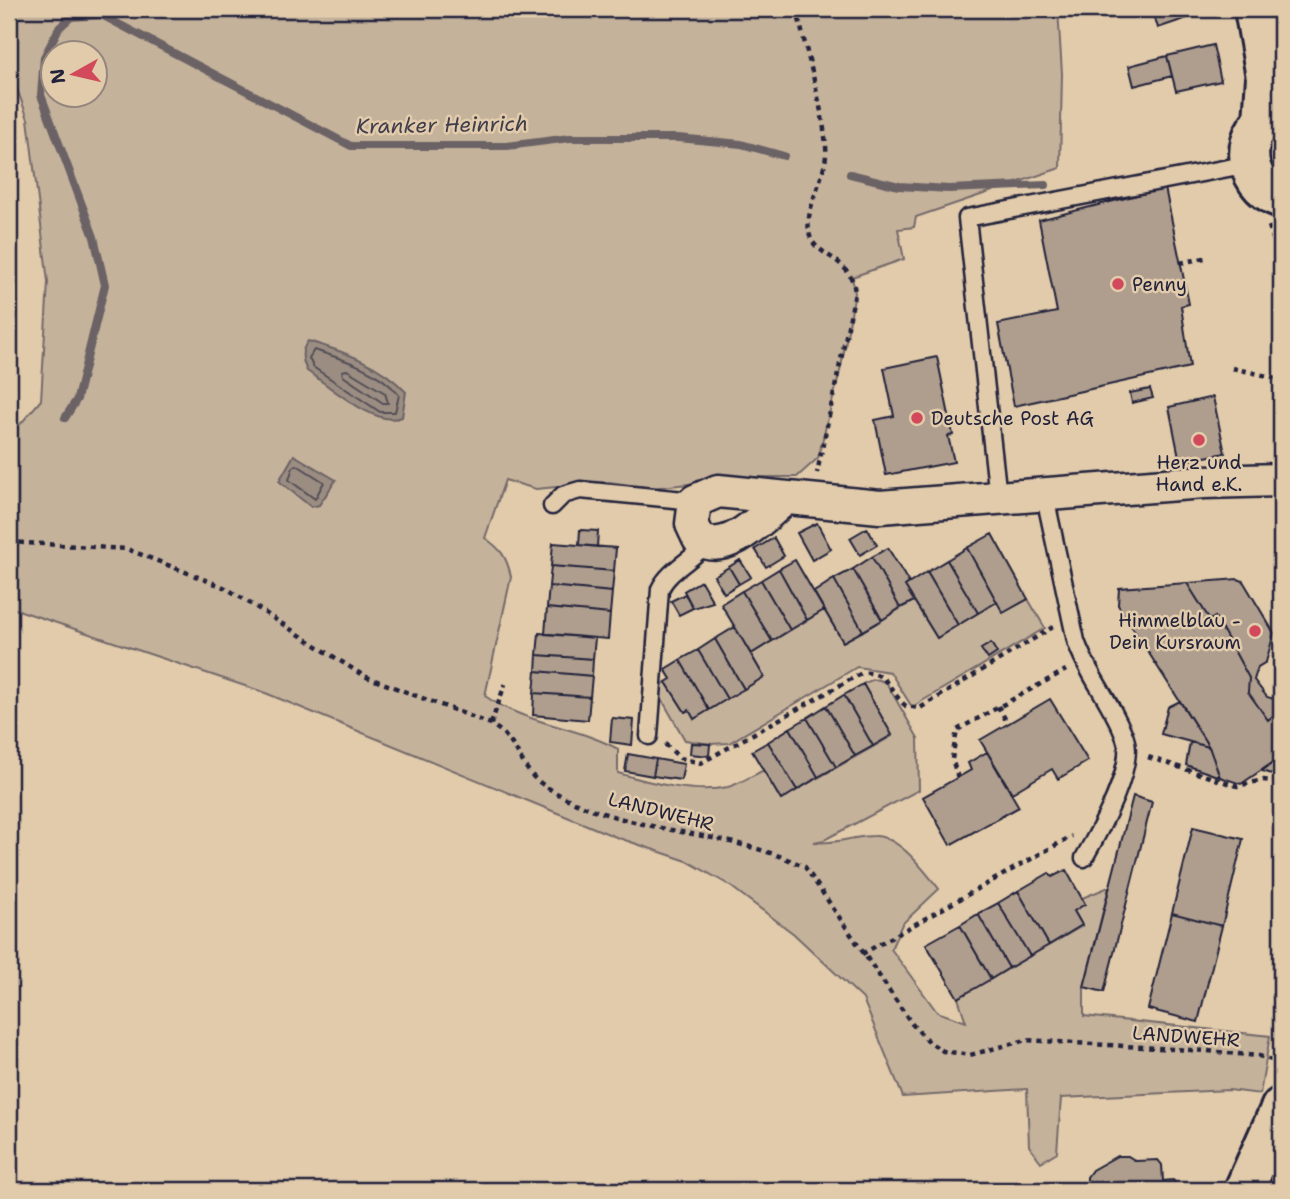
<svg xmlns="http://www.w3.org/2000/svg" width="1290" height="1199" viewBox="0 0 1290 1199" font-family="'Shantell Sans',sans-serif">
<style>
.green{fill:#c5b29b;stroke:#746a6b;stroke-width:2;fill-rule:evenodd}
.water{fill:#9b8d81;stroke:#6b6265;stroke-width:2}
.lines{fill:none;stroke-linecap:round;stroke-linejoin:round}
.shore{stroke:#524d57;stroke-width:2}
.stream{stroke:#6b6265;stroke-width:8}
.building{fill:#af9e8e;stroke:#22223b;stroke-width:2}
.lane-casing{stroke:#22223b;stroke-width:21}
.street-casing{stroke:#22223b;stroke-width:37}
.secondary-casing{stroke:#22223b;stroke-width:44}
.path{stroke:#22223b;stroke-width:4.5;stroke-dasharray:5 5;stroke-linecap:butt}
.lane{stroke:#e1cbab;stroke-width:16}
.street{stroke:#e1cbab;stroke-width:32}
.secondary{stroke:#e1cbab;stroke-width:38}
.poi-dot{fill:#d1495b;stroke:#e1cbab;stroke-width:2.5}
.labels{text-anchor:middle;stroke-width:5;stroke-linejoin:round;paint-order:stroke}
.poi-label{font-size:19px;fill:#22223b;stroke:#e1cbab;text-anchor:start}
.street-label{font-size:19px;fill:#22223b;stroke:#e1cbab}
.water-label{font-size:21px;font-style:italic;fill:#403d4c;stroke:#e1cbab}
</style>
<rect width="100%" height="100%" fill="#e1cbab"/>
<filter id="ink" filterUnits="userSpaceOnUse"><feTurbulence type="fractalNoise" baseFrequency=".0143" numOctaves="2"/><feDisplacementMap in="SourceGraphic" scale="14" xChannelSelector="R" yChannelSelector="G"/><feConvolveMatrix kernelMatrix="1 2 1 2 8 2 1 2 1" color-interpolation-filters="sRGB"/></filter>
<g filter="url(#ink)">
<path class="green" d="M9,9H1058L1062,74L1060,168L916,217L914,227L898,229L904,259L852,277L855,293L841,367L818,458L797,477H755L651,488L609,482L536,489L505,480L485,538C501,549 507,557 511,577L485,696C525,724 576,726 618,749V773C651,783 694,794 728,787C740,784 753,775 764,770L781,799L892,736L863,684C873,679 877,677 887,684L918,738L919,790L824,840L814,842C834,845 854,836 874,836C899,835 925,872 939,889L902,924L891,949L937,1012L966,1022L958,998L1082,926L1074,911L1085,904L1082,898L1109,887L1084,987V1016L1270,1036L1260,1094L1229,1090L1061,1098L1057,1152L1041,1162L1029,1146L1027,1089L903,1097L863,999L794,934L729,885L687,861L616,837L263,692L9,607V431L18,427L41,400L48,282L28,119L9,67ZM52,52H94V94H52Z
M1028,599L1045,628L912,707L890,672L857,667L729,743L710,744L685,740L656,689L666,682L685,712L764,677L751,654L824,610L843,642L914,601L937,637L997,602L1004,612Z"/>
<path class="water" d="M308,341C345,352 380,364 406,392L402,417C375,428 330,386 307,371C302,360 300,351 308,341Z
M294,455L336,480L319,505L311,507L279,481Z"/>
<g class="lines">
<path class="shore" d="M314,350C343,359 379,370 399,395L395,412H380L313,367L309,358Z
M347,370L385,393L388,403H383L343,376L342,371Z
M297,465L324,482L315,499L289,480L293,467Z"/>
<path class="stream" d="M90,9L351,146H507L570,138H678L741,144L784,156
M850,174L899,186L949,189L1046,185
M65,418L77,399L105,285L94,237L41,95L44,57L59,28L71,17L102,15"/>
</g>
<path class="building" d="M1106,9H1138L1110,18Z
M1152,9H1188L1190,17L1158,28Z
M1213,45L1221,81L1176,91L1167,56Z
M1167,56L1172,76L1134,86L1129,66Z
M1165,188L1189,304L1181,306L1190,367L1014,406L998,324L1057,312L1039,220Z
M937,357L953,435L948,436L954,462L886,475L875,420L894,416L884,368Z
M1150,389L1153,398L1132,403L1130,393Z
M1213,397L1225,453L1180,462L1169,407Z
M817,523L831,549L812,560L797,533Z
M867,528L877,545L860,555L850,538Z
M580,530L598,531L597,547L579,545Z
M992,534L1028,599L1003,613L967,548Z
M774,538L784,556L766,567L755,549Z
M553,543L616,548L614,571L551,566Z
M888,548L909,583L905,586L914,601L900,608L872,557Z
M967,548L997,602L978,613L947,560Z
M872,557L900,608L882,620L853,569Z
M740,560L751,577L739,584L729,567Z
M795,560L824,610L807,620L779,569Z
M947,560L978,613L958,625L927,572Z
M551,566L614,571L612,592L549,586Z
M729,567L739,584L724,593L714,576Z
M779,569L807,620L790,630L761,580Z
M853,569L882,620L863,631L834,579Z
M927,572L958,625L937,638L905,586Z
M834,579L863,631L843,642L814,592Z
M1238,579L1243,581L1274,633L1266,662L1258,667L1254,680L1267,697L1281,701V725L1274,715L1268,720L1248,692L1249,678L1230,643L1215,617L1210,620L1187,583Z
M761,580L790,630L772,641L742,591Z
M701,581L713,602L693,608L684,591Z
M1187,583L1210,620L1215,617L1230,643L1249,678L1248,692L1268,720L1274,715L1281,725V757L1241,784L1220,777L1209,747L1118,605L1119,588Z
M549,586L612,592L610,614L547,608Z
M742,591L772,641L751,654L721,604Z
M685,594L693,608L679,615L671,601Z
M547,608L610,614L608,639L545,634Z
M735,627L764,677L744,689L715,639Z
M539,633L595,638L593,659L537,655Z
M715,639L744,689L727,699L698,650Z
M991,643L997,653L988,659L981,649Z
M698,650L727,699L709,710L680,660Z
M537,655L593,659L592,676L536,671Z
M680,660L709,710L694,719L689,710L685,712L666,682L671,679L665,669Z
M536,671L592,676L590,697L534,693Z
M863,684L892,735L873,746L844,695Z
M534,693L590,697L588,720L533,715Z
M844,695L873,746L855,756L826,706Z
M1050,699L1088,761L1058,779L1052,769L1012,793L980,740Z
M1180,701L1209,747L1161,734L1168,707Z
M826,706L855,756L836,767L807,718Z
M612,718L634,720L632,745L610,742Z
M807,718L836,767L818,777L790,728Z
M790,728L818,777L797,790L768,742Z
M768,742L797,790L781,800L752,751Z
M1190,742L1209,747L1220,777L1186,765Z
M691,743L710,744L709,756L690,754Z
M987,752L1019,807L950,845L923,797L971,770L968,763Z
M628,754L656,759L653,776L625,771Z
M1281,757V777L1262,771Z
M656,759L684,764L681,780L653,776Z
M1133,796L1152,802L1104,992L1084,987Z
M1193,827L1243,839L1222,926L1172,913Z
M1066,870L1085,904L1074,911L1082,925L1049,945L1018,891L1049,873L1052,877Z
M1018,891L1049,945L1030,956L998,903Z
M998,903L1030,956L1009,968L978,914Z
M1172,913L1222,926L1198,1022L1148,1009Z
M978,914L1009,968L991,979L960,925Z
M960,925L991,979L958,998L926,944Z
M1117,1156H1128L1136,1161L1158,1160L1162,1165L1163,1181L1173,1180L1181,1190H1087V1177L1092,1170Z
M986,1184V1190H923V1186Z"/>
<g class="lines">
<defs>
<path id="lane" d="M1044,492L1076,641C1088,676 1113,704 1125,738C1136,766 1099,832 1084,858
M998,497L967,218L1249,164
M552,506L563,495L580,490L695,501
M649,736L660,589C669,570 692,560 706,544"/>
<path id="street" d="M783,500C763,517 727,557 699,539L692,524L695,501L718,491L880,507L1204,482L1281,480"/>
<path id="secondary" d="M1254,9L1266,77L1263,121
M1281,111C1238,125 1239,184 1281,198
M1244,1190L1281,1107"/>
</defs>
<use href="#lane" class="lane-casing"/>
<use href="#street" class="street-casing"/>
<use href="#secondary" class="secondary-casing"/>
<path class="path" d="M797,9C806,54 822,101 826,146C829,175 802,208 810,236C816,257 852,257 855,293L817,473
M1269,226L1275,245L1281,297
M1180,263L1209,257
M1232,368L1281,379
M9,542L127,549L226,588L364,676L491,724C496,728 503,732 507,738C520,752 524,772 542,784C620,837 722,826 805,867L912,1024L929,1042L943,1051L970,1055L1026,1040L1207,1051L1259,1056L1281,1063
M998,706L1008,724
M491,724L505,684
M665,744L680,758L701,763L862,673C888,670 889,692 906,706L920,708L1053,627
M1148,757L1237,786L1263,780L1281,782
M958,778L952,759L957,730L1066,670
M862,954L1072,836"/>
<use href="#lane" class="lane"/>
<use href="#street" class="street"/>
<use href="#secondary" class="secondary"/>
</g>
</g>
<g class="poi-dot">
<circle cx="1118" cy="284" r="7"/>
<circle cx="917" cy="418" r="7"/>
<circle cx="1199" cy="440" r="7"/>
<circle cx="1255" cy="631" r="7"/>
</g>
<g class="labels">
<g class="poi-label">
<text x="1132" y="291">Penny</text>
<text x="931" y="425">Deutsche Post AG</text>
<text x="1199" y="469" text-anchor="middle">Herz und<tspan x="1199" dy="22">Hand e.K.</tspan></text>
<text x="1241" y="627" text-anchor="end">Himmelblau -<tspan x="1241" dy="22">Dein Kursraum</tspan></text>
</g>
<g class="street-label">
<text transform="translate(661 811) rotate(14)" y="7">LANDWEHR</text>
<text transform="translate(1186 1036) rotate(4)" y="7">LANDWEHR</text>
</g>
<g class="water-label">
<text transform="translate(442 125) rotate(-1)" y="7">Kranker Heinrich</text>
</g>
</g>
<rect width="1290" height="1199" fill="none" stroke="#e1cbab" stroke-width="35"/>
<rect x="18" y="18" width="1255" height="1164" fill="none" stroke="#22223b" stroke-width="2.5" filter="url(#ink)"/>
<g transform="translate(74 74) rotate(262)"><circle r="33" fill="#e1cbab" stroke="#95877e" stroke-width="2"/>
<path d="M0-5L12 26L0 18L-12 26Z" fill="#d1495b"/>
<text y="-10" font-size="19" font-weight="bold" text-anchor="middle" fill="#22223b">N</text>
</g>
</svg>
